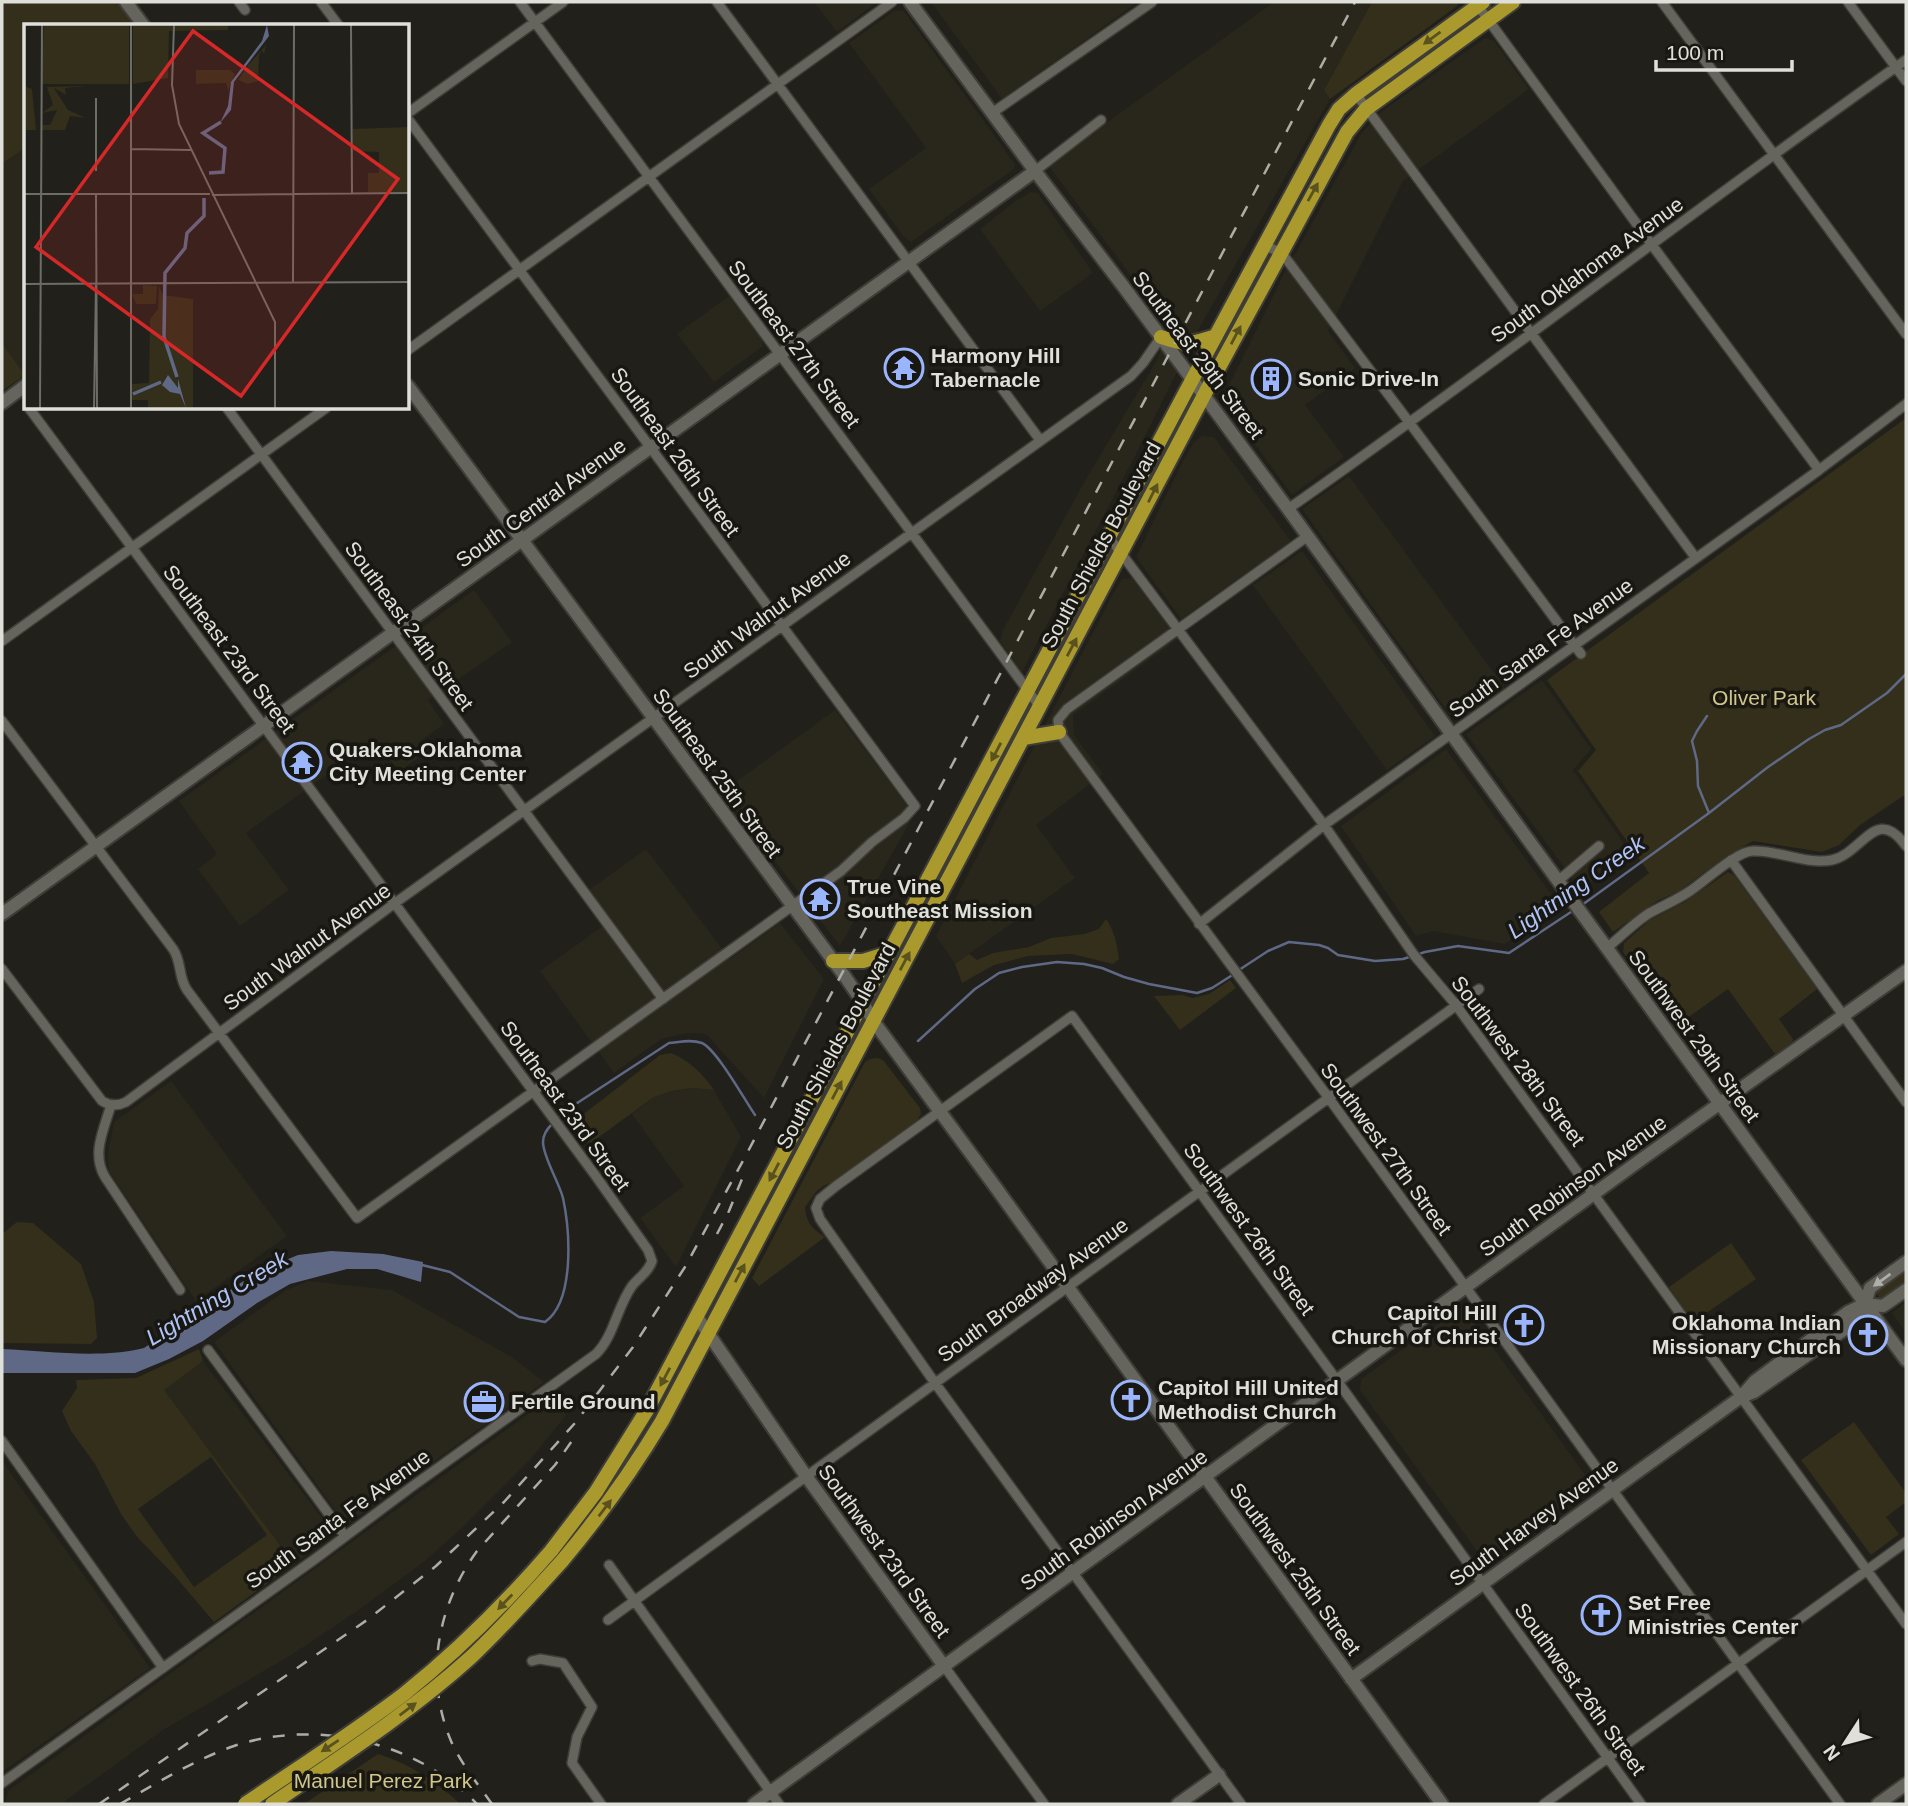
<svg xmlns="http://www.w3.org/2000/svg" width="1908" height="1806" viewBox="0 0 1908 1806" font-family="Arial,sans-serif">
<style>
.built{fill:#29271b}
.green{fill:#332f1a;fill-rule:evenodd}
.water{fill:#5f6986}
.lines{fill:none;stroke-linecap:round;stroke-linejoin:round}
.stream{stroke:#5f6986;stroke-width:2.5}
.street-casing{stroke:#3e3d38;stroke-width:12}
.secondary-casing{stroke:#3e3d38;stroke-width:16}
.primary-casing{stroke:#3e3d38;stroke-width:18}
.street{stroke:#66655d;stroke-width:9}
.secondary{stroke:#66655d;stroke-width:12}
.primary{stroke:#aa9a2e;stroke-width:14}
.rail{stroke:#adada7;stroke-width:2.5;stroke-dasharray:12 12;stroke-linecap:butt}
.primary-bridge-casing{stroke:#3e3d38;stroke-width:18;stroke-linecap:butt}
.primary-bridge{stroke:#aa9a2e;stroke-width:14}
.oneway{fill:#5a521e}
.oneway2{fill:#afafa9}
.labels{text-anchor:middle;stroke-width:7;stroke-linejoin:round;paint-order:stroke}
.street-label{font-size:21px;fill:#e0e0db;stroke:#181711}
.poi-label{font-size:21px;font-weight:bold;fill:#e0e0db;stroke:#181711;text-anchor:start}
.park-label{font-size:21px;fill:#d0c68c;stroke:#181711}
.water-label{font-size:23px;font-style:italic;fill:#b0c3f7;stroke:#181711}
.inset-river{fill:none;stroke:#5f6986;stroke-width:3.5}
.inset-road{fill:none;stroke:#6d6d67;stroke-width:2}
.view{fill:#d62828;fill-opacity:0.15;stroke:#d62828;stroke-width:3.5}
.inset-edge{fill:none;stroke:#e0e0db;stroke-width:3.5}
</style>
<rect width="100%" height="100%" fill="#21201a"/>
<path class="built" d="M814,2H877L837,32Z
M931,2H1138L1002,99Z
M1274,2H1372L1324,90L1330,99L1197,332L1135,456L1022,672L1000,641L1003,630L1086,479L1157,360L1170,328L1048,165Z
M903,10L1015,164L1014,169L911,242L903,236L869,189L926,148L849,43L894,11Z
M1485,38L1494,41L1529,89L1403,181L1328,331L1355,368L1305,405L1344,457L1292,495L1222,399L1283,276L1361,134L1381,112Z
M26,147V373L25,375L2,343V164Z
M1031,192L1038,193L1093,273L1040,311L980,229L1017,200Z
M729,296L762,340L763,346L714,382L677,334Z
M1202,436L1214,437L1291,541L1181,619L1136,557L1185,457L1194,442Z
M1349,476L1505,688L1461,720L1451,716L1302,509Z
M1302,551L1435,736L1387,770L1253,585Z
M1132,578L1178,639L1073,715L1074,735L1103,774L1036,825L1075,878L955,964L936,936L1113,594L1122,579Z
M474,590L512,642L428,700L444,724L419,742L417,759L399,772L375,740L246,833L289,890L240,926L198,869L217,854L179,801Z
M1542,680L1591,749L1573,770L1631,854L1581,890L1466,734Z
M835,710L914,815L840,946L722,792Z
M1446,749L1559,905L1505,944L1433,931L1416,936L1341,826Z
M646,849L730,959L780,923L824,979L764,1098L706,1034L687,1033L661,1039L614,1073L540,971L610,921L589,890Z
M171,1081L287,1236L196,1301L109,1171L108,1154L114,1122Z
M691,1088L714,1090L741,1137L676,1267L640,1218L684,1186L632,1114L654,1097L672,1091Z
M308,1281L392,1290L512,1357L544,1382L346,1525L214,1342L286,1290Z
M1906,1302V1333L1892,1313Z
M1463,1306L1592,1484L1485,1562L1360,1390L1361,1379Z
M203,1361L334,1534L294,1564L163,1390Z
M553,1396L566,1415L530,1460L464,1526L425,1561L360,1609L293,1654L163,1730L61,1804H5L8,1791Z
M2,1461L150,1668L2,1772Z"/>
<path class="green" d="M2,2H120L138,26H26V147L2,164Z
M1372,2H1459L1457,6L1330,99L1324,90Z
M2,343L25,375L2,391Z
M1906,418V794L1860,825L1839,845L1822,852L1753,841L1725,857L1679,891L1657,901L1613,932L1599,912L1649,873L1578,771L1596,750L1547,680Z
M1728,872L1734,875L1817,989L1779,1019L1793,1039L1792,1042L1775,1054L1728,989L1676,1026L1623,952L1624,943L1650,920L1685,902Z
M1106,919C1115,932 1117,944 1119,959L1113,964L1072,954L1028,956L994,965L962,983L955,964L969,954L977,960L993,953L1029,947L1051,938L1084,934L1099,929Z
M1230,980L1236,988L1180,1030L1154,996L1182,995L1193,998L1209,994Z
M671,1053C689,1060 703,1074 714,1090L691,1088L672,1091L654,1097L588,1145L572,1123L660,1055Z
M878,1058L883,1060L920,1108L921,1114L917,1121L833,1182L823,1186L816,1192L805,1207C806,1222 812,1229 825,1237L759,1286L752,1278L865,1062L870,1059Z
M17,1222L33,1223L81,1264L94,1302L97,1338L91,1344L2,1343V1234Z
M1731,1243L1756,1279L1696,1320H1692L1669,1287Z
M1906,1268V1282L1885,1298H1879L1877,1294L1878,1288Z
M199,1349L203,1361L164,1390L294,1564L214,1622L174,1575L138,1538L121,1514L95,1464L71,1431L62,1411L77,1388L76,1380L136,1378ZM211,1457L267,1535L194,1587L138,1509Z
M1854,1422L1906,1493V1502L1886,1517L1899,1534L1871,1555L1801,1460Z
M378,1754C408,1763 438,1782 460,1804H304Z"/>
<path class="water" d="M331,1251L383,1254L423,1262L421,1282L377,1269H347L290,1284L257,1303L203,1341L169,1359L135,1373H2V1349C47,1351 100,1359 144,1348L257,1272L298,1255Z"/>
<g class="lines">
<path class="stream" d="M1707,716L1697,731L1692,741L1697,761L1698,786L1709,813
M1582,905L1709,813L1768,767L1809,739L1825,730L1841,725L1887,693L1906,674
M1239,970L1268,951L1289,942L1319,945L1328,948L1338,955L1375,961L1403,959L1425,952L1458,946L1509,953L1574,910
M918,1041L975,989L999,973L1022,967L1057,962L1084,964L1102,968L1124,977L1149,984L1197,993L1212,988L1234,974
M557,1119L565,1111L669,1043C680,1042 691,1039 702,1043C717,1050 744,1099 755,1115
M422,1265L450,1272L519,1317L545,1322C575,1301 570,1231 563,1198C559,1182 543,1157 543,1142C543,1134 547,1129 552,1124"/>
<defs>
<path id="street" d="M239,2L245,10
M321,2L339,26
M520,2L1040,707
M717,2L1040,440
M1662,2L1906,334
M1848,2L1906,81
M1476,3L1652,245L1819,470
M1356,94L1695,557
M408,113L563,2
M992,113L1152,2
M1035,171L1101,120
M1264,246L1281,252L1409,422L1581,654
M408,350L892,2
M227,408L663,999
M1288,509C1497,363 1698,206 1906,60
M1308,536L1067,709L1058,720L1059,732L1328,1097L1840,1804
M1109,537L1324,825L1414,955L1456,1005L1906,1624
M2,641L326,408
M2,721L173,949C182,962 178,977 187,990L357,1218L841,871L872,842L904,818L915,806L408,119
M1731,860L1906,1102
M1558,881L1599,846
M1199,924L1324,825L1819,470L1906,404
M1607,948C1620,937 1633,924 1648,914C1662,906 1677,900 1690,891C1705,881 1737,851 1753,851C1779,850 1805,865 1832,860C1863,853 1876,804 1906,846
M2,969L102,1101C110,1106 118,1106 126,1102L395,903L1131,376L1143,363L1161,337
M111,1105C104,1129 91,1154 105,1177L180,1290
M208,1350L345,1536
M2,1441L163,1668
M609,1565L779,1804
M608,1620L1479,989
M532,1661L540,1659L563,1663L592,1707L577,1737L572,1763L601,1804
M944,1666L1044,1804
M2,1783L315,1559L410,1488L596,1354C614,1336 617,1307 632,1286C639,1277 648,1273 652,1261L648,1250L595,1175L29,408
M1241,1804L935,1383L820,1219L816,1208L820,1199L836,1186L1072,1016L1338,1382L1641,1804
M1544,1804L1906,1542"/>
<path id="secondary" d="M126,2L144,26
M910,2L1035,171L1123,286L1288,509L1906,1360
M408,386L846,978L863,1003L874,1022L994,1185L1442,1804
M2,403L26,385
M2,914L1035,171
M697,1317L806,1476L944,1666
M1744,1396L1754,1392L1855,1322L1865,1304L1870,1288L1906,1262
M1351,1679L1741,1397L1755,1381L1848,1312L1865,1304L1883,1306L1906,1290
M754,1804L1646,1156L1906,971
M1178,1804L1219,1775
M1878,1804L1906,1784"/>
<path id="primary" d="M1161,337C1187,346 1190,344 1216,336
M1023,738L1059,732
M833,961H863L889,953
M551,1551L596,1492L647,1410L1183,397L1329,125L1339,109L1356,94L1483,2
M562,1561C599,1517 632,1471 662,1421L1211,382L1347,132L1366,109L1513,2"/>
</defs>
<use href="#street" class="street-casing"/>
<use href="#secondary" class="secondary-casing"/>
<use href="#primary" class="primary-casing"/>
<use href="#street" class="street"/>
<use href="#secondary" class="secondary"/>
<use href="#primary" class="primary"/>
<path class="rail" d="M717,1234L729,1211L742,1179
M99,1804L367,1620L436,1566L504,1502L575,1423L633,1347L685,1267L745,1157L1355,2
M120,1804C157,1783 194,1760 234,1746C317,1718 417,1742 477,1804
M492,1804C478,1784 461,1764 451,1741C424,1677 437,1606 477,1551L555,1465L574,1438"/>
<defs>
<path id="primary-bridge" d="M245,1804C298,1768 353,1733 404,1694C458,1651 506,1603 551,1551
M272,1804C339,1758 409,1713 470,1658C503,1627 532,1594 562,1561"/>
</defs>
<use href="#primary-bridge" class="primary-bridge-casing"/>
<use href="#primary-bridge" class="primary-bridge"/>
</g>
<defs><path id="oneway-solid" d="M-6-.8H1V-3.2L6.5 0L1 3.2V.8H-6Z" transform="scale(1.75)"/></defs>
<g class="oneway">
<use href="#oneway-solid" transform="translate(1432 38) rotate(144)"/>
<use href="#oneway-solid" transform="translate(1313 192) rotate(-61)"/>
<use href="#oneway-solid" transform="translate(1236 335) rotate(-62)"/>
<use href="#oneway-solid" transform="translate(1153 493) rotate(-63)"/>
<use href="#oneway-solid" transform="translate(1072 647) rotate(-62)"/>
<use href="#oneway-solid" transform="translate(996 752) rotate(118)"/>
<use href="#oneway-solid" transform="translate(905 961) rotate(-62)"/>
<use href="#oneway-solid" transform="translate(837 1090) rotate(-62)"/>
<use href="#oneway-solid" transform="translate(774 1172) rotate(118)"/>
<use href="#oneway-solid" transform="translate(740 1273) rotate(-62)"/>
<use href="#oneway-solid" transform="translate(665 1377) rotate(118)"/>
<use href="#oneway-solid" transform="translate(605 1508) rotate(-53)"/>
<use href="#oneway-solid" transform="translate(505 1602) rotate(134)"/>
<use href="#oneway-solid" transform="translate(408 1709) rotate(-37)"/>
<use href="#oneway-solid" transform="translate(330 1746) rotate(146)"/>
</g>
<use class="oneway2" href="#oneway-solid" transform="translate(1882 1280) rotate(144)"/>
<defs>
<symbol id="temple-ring" viewBox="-11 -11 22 22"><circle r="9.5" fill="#181711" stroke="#9bb5fd" stroke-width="1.5"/><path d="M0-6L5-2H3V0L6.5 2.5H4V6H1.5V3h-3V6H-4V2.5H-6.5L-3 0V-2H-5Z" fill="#9bb5fd"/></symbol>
<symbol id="building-ring" viewBox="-11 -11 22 22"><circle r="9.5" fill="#181711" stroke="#9bb5fd" stroke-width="1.5"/><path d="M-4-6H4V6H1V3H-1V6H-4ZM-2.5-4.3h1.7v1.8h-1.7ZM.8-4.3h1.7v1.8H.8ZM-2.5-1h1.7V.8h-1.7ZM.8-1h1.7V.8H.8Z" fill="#9bb5fd"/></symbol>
<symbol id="church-ring" viewBox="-11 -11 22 22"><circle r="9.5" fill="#181711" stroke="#9bb5fd" stroke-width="1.5"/><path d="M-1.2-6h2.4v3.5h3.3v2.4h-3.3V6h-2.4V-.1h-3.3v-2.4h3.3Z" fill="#9bb5fd"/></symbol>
<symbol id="office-ring" viewBox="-11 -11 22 22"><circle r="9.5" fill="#181711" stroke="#9bb5fd" stroke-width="1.5"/><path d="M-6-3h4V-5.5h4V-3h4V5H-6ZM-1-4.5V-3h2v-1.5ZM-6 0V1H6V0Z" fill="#9bb5fd"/></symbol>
</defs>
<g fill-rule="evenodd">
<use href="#temple-ring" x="882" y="346" width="44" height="44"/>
<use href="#building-ring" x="1249" y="357" width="44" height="44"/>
<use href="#temple-ring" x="280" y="740" width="44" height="44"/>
<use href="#temple-ring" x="798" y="877" width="44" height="44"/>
<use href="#church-ring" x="1502" y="1303" width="44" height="44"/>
<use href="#church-ring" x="1846" y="1313" width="44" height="44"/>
<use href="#church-ring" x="1109" y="1378" width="44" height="44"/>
<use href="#office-ring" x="462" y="1380" width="44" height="44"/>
<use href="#church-ring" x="1579" y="1593" width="44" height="44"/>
</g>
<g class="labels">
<g class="street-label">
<text transform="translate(1587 270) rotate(-36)" y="7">South Oklahoma Avenue</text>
<text transform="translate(794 344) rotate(53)" y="7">Southeast 27th Street</text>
<text transform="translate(1198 355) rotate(53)" y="7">Southeast 29th Street</text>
<text transform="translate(675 452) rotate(54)" y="7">Southeast 26th Street</text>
<text transform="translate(541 503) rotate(-36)" y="7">South Central Avenue</text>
<text transform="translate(1101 545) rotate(-62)" y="7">South Shields Boulevard</text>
<text transform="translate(767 615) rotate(-36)" y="7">South Walnut Avenue</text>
<text transform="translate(409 626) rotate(54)" y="7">Southeast 24th Street</text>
<text transform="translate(1541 648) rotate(-36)" y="7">South Santa Fe Avenue</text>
<text transform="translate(229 649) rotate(53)" y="7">Southeast 23rd Street</text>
<text transform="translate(717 773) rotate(54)" y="7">Southeast 25th Street</text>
<text transform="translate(307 947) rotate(-36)" y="7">South Walnut Avenue</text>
<text transform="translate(1694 1036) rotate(54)" y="7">Southwest 29th Street</text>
<text transform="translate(836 1046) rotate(-62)" y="7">South Shields Boulevard</text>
<text transform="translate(1518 1061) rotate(53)" y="7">Southwest 28th Street</text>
<text transform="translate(565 1106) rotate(54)" y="7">Southeast 23rd Street</text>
<text transform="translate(1386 1149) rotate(54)" y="7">Southwest 27th Street</text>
<text transform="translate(1573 1186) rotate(-36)" y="7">South Robinson Avenue</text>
<text transform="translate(1249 1229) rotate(54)" y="7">Southwest 26th Street</text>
<text transform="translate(1033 1290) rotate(-36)" y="7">South Broadway Avenue</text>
<text transform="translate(338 1519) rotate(-36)" y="7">South Santa Fe Avenue</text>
<text transform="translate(1114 1520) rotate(-36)" y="7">South Robinson Avenue</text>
<text transform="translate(1534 1522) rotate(-36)" y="7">South Harvey Avenue</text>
<text transform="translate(884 1551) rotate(54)" y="7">Southwest 23rd Street</text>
<text transform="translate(1295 1569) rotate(54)" y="7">Southwest 25th Street</text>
<text transform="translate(1580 1689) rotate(54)" y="7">Southwest 26th Street</text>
</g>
<g class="poi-label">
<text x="931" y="363">Harmony Hill<tspan x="931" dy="24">Tabernacle</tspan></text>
<text x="1298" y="386">Sonic Drive-In</text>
<text x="329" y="757">Quakers-Oklahoma<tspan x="329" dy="24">City Meeting Center</tspan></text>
<text x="847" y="894">True Vine<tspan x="847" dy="24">Southeast Mission</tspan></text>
<text x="1497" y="1320" text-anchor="end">Capitol Hill<tspan x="1497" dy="24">Church of Christ</tspan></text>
<text x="1841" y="1330" text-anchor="end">Oklahoma Indian<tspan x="1841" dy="24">Missionary Church</tspan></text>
<text x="1158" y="1395">Capitol Hill United<tspan x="1158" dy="24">Methodist Church</tspan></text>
<text x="511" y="1409">Fertile Ground</text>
<text x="1628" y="1610">Set Free<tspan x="1628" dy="24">Ministries Center</tspan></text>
</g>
<g class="park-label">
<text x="1764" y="705">Oliver Park</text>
<text x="383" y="1788">Manuel Perez Park</text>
</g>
<g class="water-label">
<text transform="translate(1576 887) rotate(-35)" y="8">Lightning Creek</text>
<text transform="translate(217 1298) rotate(-31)" y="8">Lightning Creek</text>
</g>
</g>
<g transform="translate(24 24)">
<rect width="385" height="385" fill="#21201a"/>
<path d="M20,1H105V60H17ZM109,1H204V6L145,7L144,54L109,60ZM242,21L240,30L238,26L235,32L234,57L224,60L214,56L225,40ZM172,46H206L211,50L204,67L202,59L172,60ZM0,62L8,65L12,106H1L0,114ZM64,62L41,64L42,71L30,64L44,86L62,94L46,92L41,106H18V101H26L33,86L18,89L29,81L23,63ZM385,103V169L344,168V149H355V128L329,127V105ZM119,261L133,262L132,280H112L108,270H119ZM135,262L139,271L169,275V384H124V376H108V360L125,359L126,295L134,285Z" fill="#332f1a"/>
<path d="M243,1L245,12L210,58L207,86L196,99L204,82L207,58L238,17ZM144,351L154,364V355L162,384L156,370L146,368L138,361Z" fill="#5f6986"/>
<path class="inset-river" d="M185,149L199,148L201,124L179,109L197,98M153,353L140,313L141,249L161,224L163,209L180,192V174M109,370L137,358"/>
<path class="inset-road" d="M150,1L148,61L155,100L251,298V384M327,1L328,170M72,74V147M107,125L167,126M0,170H186M72,170L73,384M270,170L385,169M188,171L270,170M269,259L270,1M0,260L385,258M107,260V1M16,384L18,1M70,384L72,260M107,384V260"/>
<path class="view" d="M169,7L374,155L217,372L12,223Z"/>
<rect width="385" height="385" class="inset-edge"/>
</g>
<rect width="1908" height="1806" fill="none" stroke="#e0e0db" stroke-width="7"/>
<g transform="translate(1845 1743) rotate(234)" stroke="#181711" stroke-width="5" paint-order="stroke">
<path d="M0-5L12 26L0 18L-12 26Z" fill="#e0e0db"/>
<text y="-10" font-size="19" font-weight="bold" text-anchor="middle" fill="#e0e0db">N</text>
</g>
<path d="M1656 60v10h136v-10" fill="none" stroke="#e0e0db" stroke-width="3.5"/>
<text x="1666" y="60" font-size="21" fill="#e0e0db" stroke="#181711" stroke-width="5" paint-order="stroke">100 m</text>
</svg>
